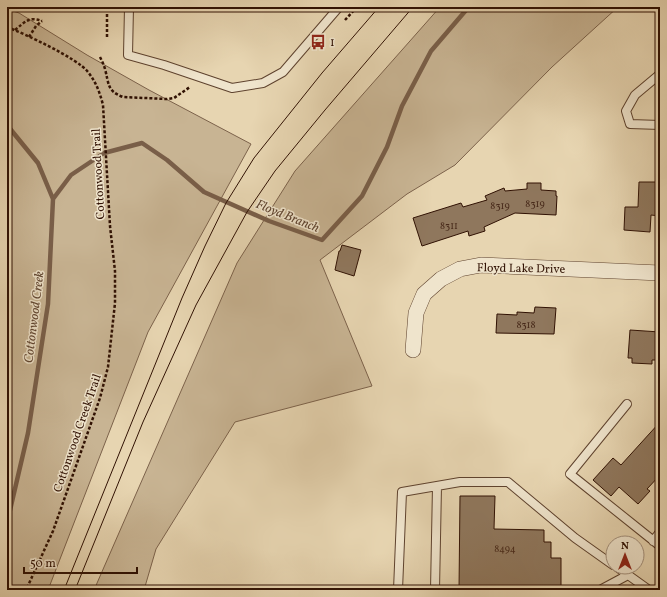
<svg xmlns="http://www.w3.org/2000/svg" width="667" height="597" viewBox="0 0 667 597" font-family="Vollkorn,serif">
<style>
.green{fill:#c8b493;stroke:#7c624b}
.lines{fill:none;stroke-linecap:round;stroke-linejoin:round}
.stream{stroke:#795e48;stroke-width:4.5}
.building{fill:#8f775d;stroke:#301103}
.service-casing{stroke:#5e422e;stroke-width:10}
.minor-casing{stroke:#5e422e;stroke-width:16}
.path{stroke:#301103;stroke-width:2.5;stroke-dasharray:3 2;stroke-linecap:butt}
.service{stroke:#efe4cc;stroke-width:8}
.minor{stroke:#efe4cc;stroke-width:15}
.tram{stroke:#301103;stroke-width:1}
.labels{text-anchor:middle;stroke-width:3;stroke-linejoin:round;paint-order:stroke}
.number-label{font-size:10px;fill:#482a1a}
.poi-label{font-size:12px;fill:#301103;stroke:#efe4cc;text-anchor:start}
.street-label{font-size:12px;fill:#301103;stroke:#efe4cc}
.water-label{font-size:13px;font-style:italic;fill:#604531;stroke:#efe4cc}
</style>
<rect width="100%" height="100%" fill="#e7d5b1"/>
<filter id="stains"><feTurbulence type="fractalNoise" baseFrequency=".005" numOctaves="4"/><feColorMatrix values="0 0 0 0 .2 0 0 0 0 .09 0 0 0 0 .02 0 0 0 .5 -.17"/></filter>
<radialGradient id="worn" r=".72"><stop offset=".6" stop-color="#630" stop-opacity="0"/><stop offset="1" stop-color="#630" stop-opacity=".3"/></radialGradient>
<path class="green" d="M440,7H618L552,67L455,165L407,194L320,260L372,386L235,422L156,549L144,590H94L237,263L295,171Z
M7,9L19,13L87,55L149,90L251,144L148,332L48,590H7Z"/>
<g class="lines">
<path class="stream" d="M7,125L38,163L53,199L48,304L28,433L7,523
M53,199L71,175L104,153L142,143L167,160L204,192L269,221L322,240L362,196L387,147L402,106L431,51L467,9L472,7"/>
</g>
<path class="building" d="M639,182H660V216L651,215L650,232L624,230L625,207H638Z
M527,183H541V190L556,191V196H557L556,215L515,213L484,227L485,231L469,236L468,231L422,246L413,218L461,203L463,207L487,200L485,196L504,188L505,191L527,189Z
M342,245L361,250L354,276L335,270L339,251H340Z
M535,307L556,308L554,334L496,333L497,314L517,315V312L534,313Z
M630,330L660,332V360H652V364L632,363V358H628Z
M660,422V475L647,489L650,491L638,504L619,487L611,496L593,480L613,458L621,465Z
M460,496H495L494,529L544,530V542H551V558H561V590H459Z"/>
<g class="lines">
<defs>
<path id="service" d="M129,7L128,55L164,65L232,88L263,83L283,72L339,7
M660,74L635,95L626,111L630,124L660,125
M627,404L570,474L660,546
M653,541L660,532
M617,567L649,590
M398,590L402,492L460,482H508L575,538L613,565
M435,590L437,486
M600,590L628,575"/>
<path id="minor" d="M413,350L416,313L424,294L441,279L460,269L481,265L660,273"/>
</defs>
<use href="#service" class="service-casing"/>
<use href="#minor" class="minor-casing"/>
<path class="path" d="M345,20L357,7
M7,27C25,34 77,58 88,72C96,82 100,93 103,105L110,226L115,271V303L108,367L100,398L53,531L26,590
M15,30C25,22 29,16 42,21
M29,37L36,26L42,21
M107,37V7
M100,57C102,61 104,65 105,69C109,84 107,91 123,97L167,99L174,98L190,87"/>
<use href="#service" class="service"/>
<use href="#minor" class="minor"/>
<path class="tram" d="M64,590L182,298L205,246L226,203L254,158L322,73L379,7
M75,590L143,422L196,305L247,212L275,171L325,110L413,7"/>
</g>
<defs>
<symbol id="bus-bare" viewBox="-9 -9 18 18"><path d="M-5-6H5V4H4V6H2V4H-2V6H-4V4H-5ZM-3.5-4V0h7V-4ZM-3.5 1.2v1.5H-2V1.2ZM2 1.2v1.5H3.5V1.2Z" fill="#8f2418" stroke="#efe4cc" stroke-width="2.5" paint-order="stroke"/></symbol>
</defs>
<g fill-rule="evenodd">
<use href="#bus-bare" x="307" y="31" width="22" height="22"/>
</g>
<g class="labels">
<g class="number-label">
<text x="535" y="207">8319</text>
<text x="500" y="209">8319</text>
<text x="449" y="229">8311</text>
<text x="526" y="328">8318</text>
<text x="505" y="552">8494</text>
</g>
<g class="poi-label">
<text x="330" y="46">1</text>
</g>
<g class="street-label">
<text transform="translate(98 174) rotate(-93)" y="4">Cottonwood Trail</text>
<text transform="translate(521 268) rotate(1)" y="4">Floyd Lake Drive</text>
<text transform="translate(77 433) rotate(-71)" y="4">Cottonwood Creek Trail</text>
</g>
<g class="water-label">
<text transform="translate(288 215) rotate(22)" y="5">Floyd Branch</text>
<text transform="translate(33 317) rotate(-83)" y="5">Cottonwood Creek</text>
</g>
</g>
<rect width="667" height="597" fill="none" stroke="#e7d5b1" stroke-width="24"/>
<rect x="8" y="8" width="651" height="581" fill="none" stroke="#301103" stroke-width="2"/>
<rect x="12" y="12" width="643" height="573" fill="none" stroke="#301103"/>
<g transform="translate(625 555)"><circle r="19" fill="#efe4cc" stroke="#a3907c"/>
<path d="M0-3L7 15L0 10L-7 15Z" fill="#8f2418"/>
<text y="-6" font-size="11" font-weight="bold" text-anchor="middle" fill="#301103">N</text>
</g>
<path d="M24 567v6h113v-6" fill="none" stroke="#301103" stroke-width="2"/>
<text x="30" y="567" font-size="12" fill="#301103" stroke="#efe4cc" stroke-width="3" paint-order="stroke">50 m</text>
<rect width="100%" height="100%" filter="url(#stains)"/>
<rect width="100%" height="100%" fill="url(#worn)"/>
</svg>
